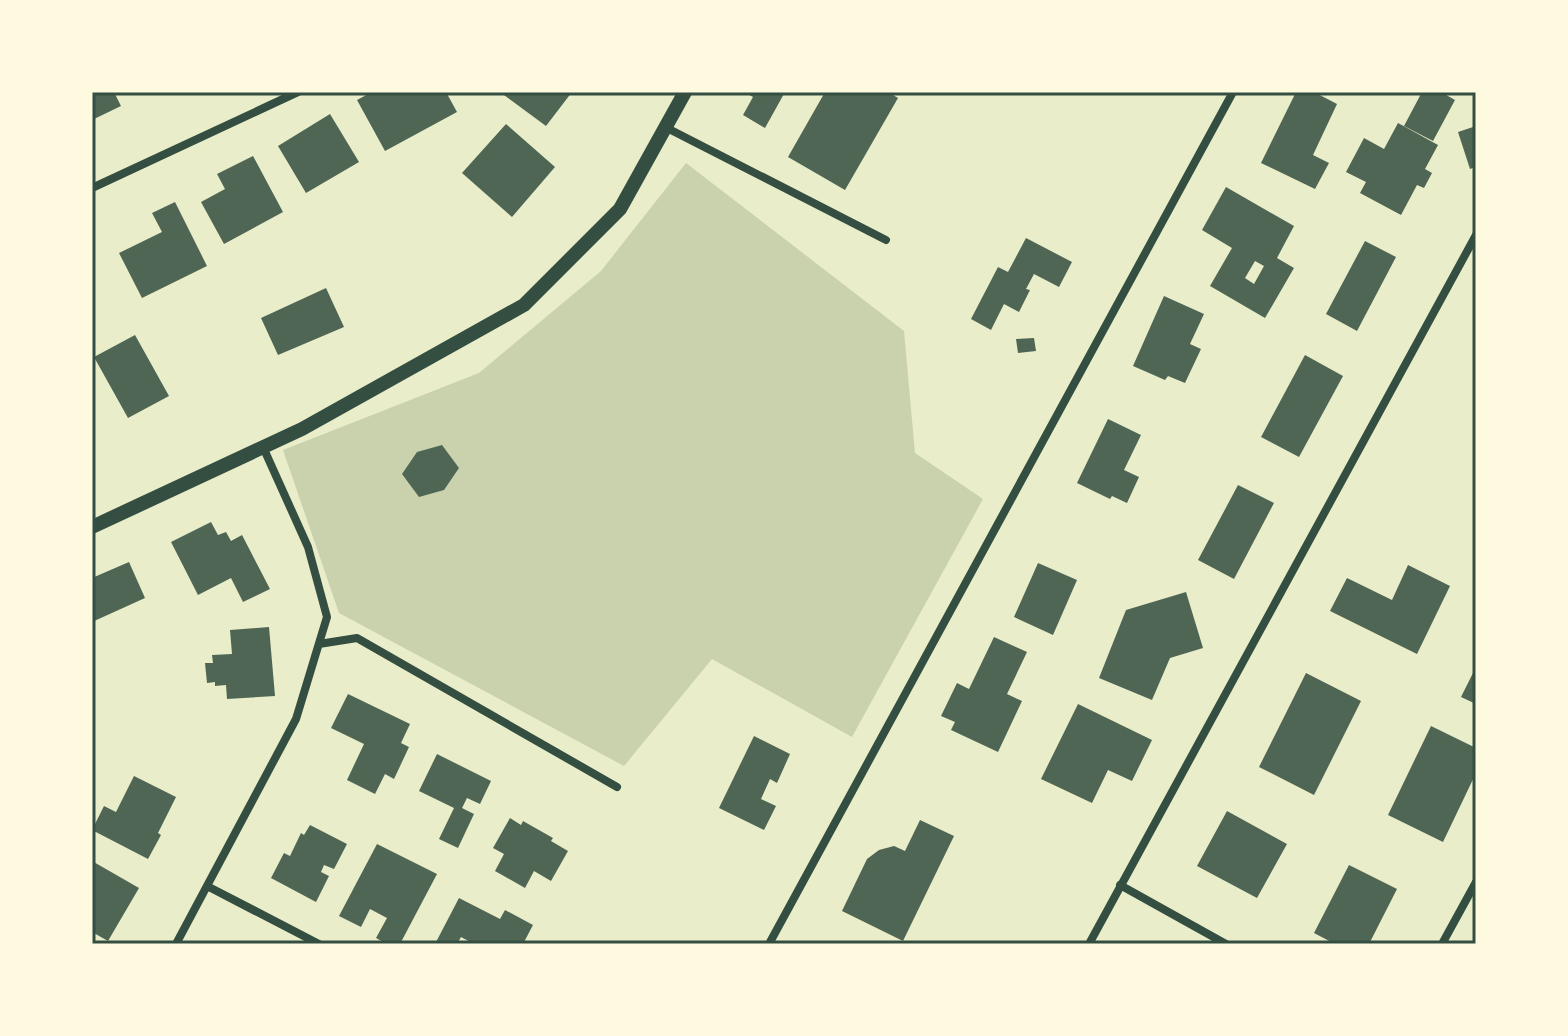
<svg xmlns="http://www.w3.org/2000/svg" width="1568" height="1036" viewBox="0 0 1568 1036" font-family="'PT Sans',sans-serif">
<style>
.green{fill:#cad2ad}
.building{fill:#4f6655;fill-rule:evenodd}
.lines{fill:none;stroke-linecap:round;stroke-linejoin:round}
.minor{stroke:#344e41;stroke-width:8}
.tertiary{stroke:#344e41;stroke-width:14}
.neatline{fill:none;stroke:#344e41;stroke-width:3}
</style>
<rect width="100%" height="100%" fill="#e9edc9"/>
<path class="green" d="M686,163L904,331L915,453L983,499L852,737L712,659L624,766L339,613L283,450L479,373L601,271Z"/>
<path class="building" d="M92,92H114L121,106L92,120Z
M372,92H446L457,112L385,151L357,100Z
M500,92H572L546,126Z
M744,92H785L765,128L743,115L753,97Z
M825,92H888L898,98L845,190L788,157Z
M1296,92H1314L1337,104L1313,155L1329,163L1315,189L1261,163Z
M1422,92H1441L1455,100L1433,141L1404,126Z
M330,114L359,162L306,193L278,146Z
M1398,123L1438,145L1425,169L1432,173L1424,188L1417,185L1401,215L1360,193L1366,182L1346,172L1364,138L1384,149Z
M506,124L555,167L512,217L462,173Z
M1476,126V167L1470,169L1458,132Z
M253,156L283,212L224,244L201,202L225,189L217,174Z
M1226,187L1294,226L1277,258L1294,268L1265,318L1210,286L1232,248L1202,230ZM1255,261L1264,266L1254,284L1245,278Z
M175,202L207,266L142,298L119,253L162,232L152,213Z
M1026,238L1072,262L1059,287L1034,274L1026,289L1030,290L1019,312L1004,304L991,330L971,319L998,267L1008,272Z
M1365,241L1396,257L1357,331L1326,314Z
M326,288L344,327L278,355L261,318Z
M1164,296L1204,314L1190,344L1201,349L1185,383L1168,376L1165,380L1133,366Z
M135,335L169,396L128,418L94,357Z
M1034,338L1036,351L1018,353L1016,339Z
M1305,355L1343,376L1299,457L1261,437Z
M1108,419L1141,435L1124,470L1139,477L1127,503L1112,496L1110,499L1077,483Z
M442,445L459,468L444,490L419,497L402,474L417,452Z
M1238,485L1274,503L1234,579L1198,560Z
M211,522L218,535L226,532L231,541L242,535L270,589L243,602L231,578L198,595L171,542Z
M129,562L145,598L92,622V578Z
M1038,563L1077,580L1053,635L1014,617Z
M1408,565L1450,586L1417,654L1330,611L1347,578L1392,600Z
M1186,592L1203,648L1170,658L1152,700L1099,678L1126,610Z
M269,627L275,696L227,699L226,685L215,686V682L207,683L205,663H213L212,655L232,654L230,630Z
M994,637L1027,652L1007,694L1022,701L998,752L951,730L955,722L941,716L957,683L969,689Z
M1476,667V704L1461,697Z
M1306,673L1361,701L1314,795L1259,767Z
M348,694L410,724L401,743L409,747L394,779L385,774L375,794L347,780L364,744L331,728Z
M1078,704L1152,740L1132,781L1108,770L1092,803L1041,779Z
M1431,726L1476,748V773L1443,842L1388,815Z
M754,736L790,754L777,783L770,779L761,799L776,806L764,830L719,808Z
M437,754L491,781L480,804L467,798L462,808L474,814L458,848L439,839L454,808L419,791Z
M134,776L176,797L158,833L161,835L148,859L92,830L104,806L116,812Z
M1227,811L1287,844L1257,898L1197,866Z
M510,818L521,825L523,821L553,838L551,841L568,851L551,881L534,871L525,888L495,871L504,854L493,848Z
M920,820L954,836L903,941L842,911L867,859L879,850L894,846L905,851Z
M310,825L347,844L334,869L324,865L321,872L329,876L316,902L271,878L284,853L290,856L301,833L304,835Z
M377,844L437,874L400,944H387L376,938L387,918L370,909L361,927L339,916Z
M92,861L139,888L108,941L92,932Z
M1349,865L1397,889L1369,944H1335L1314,933Z
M459,898L500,919L505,910L533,925L523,944H474L461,937L457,944H435Z"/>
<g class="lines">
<path class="minor" d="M665,127L886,240
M92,188L298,92
M319,644L357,638L617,787
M1120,885L1226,944
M207,886L319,944
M176,944L296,719L327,617L308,547L263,447
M769,944L1233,92
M1089,944L1476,235
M1442,944L1476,882"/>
<path class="tertiary" d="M92,527L302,429L524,305L620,209L685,92"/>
</g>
<rect width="1568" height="1036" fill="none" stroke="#fefae0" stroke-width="188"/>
<rect x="94" y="94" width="1380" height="848" class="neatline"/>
</svg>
